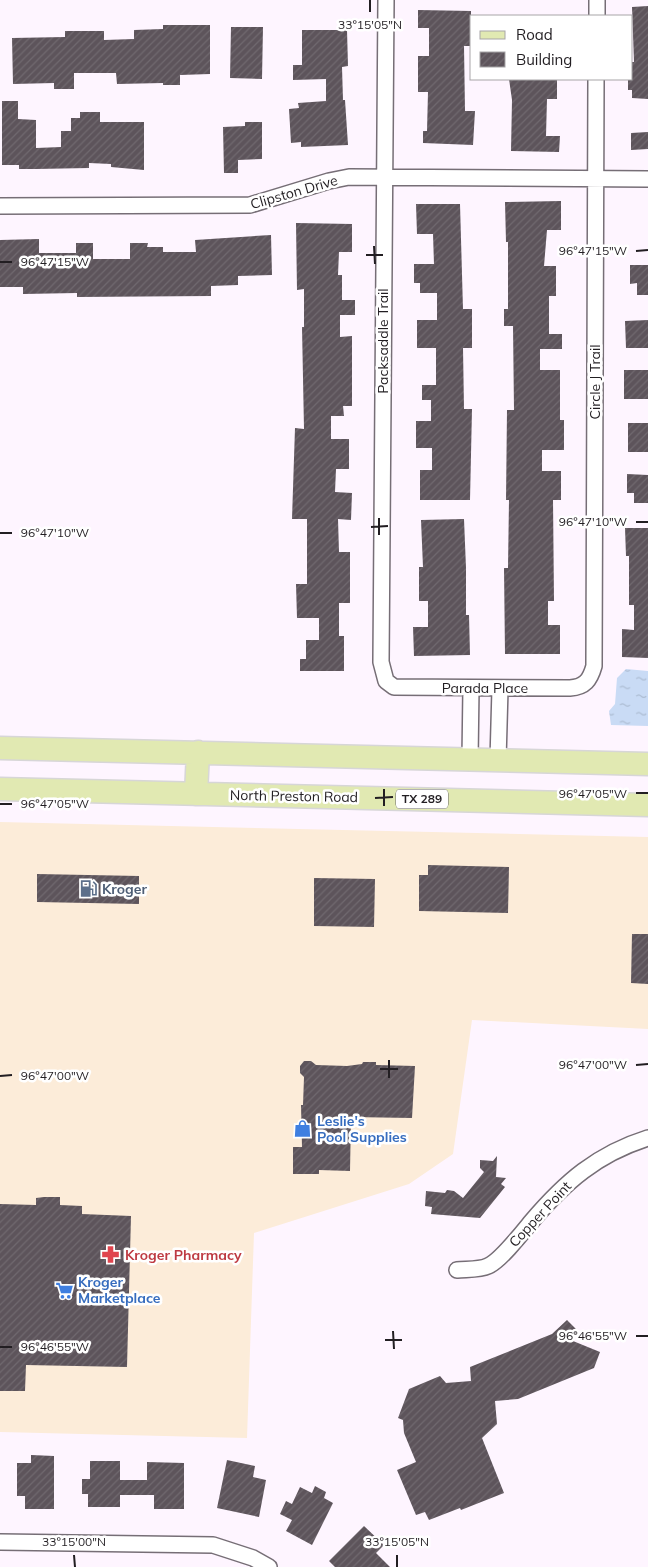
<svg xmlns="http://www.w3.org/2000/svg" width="648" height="1567" viewBox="0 0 648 1567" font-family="Mulish,sans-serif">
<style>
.commercial{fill:#fcecd9}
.water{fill:url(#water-ripples)}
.building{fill:url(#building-hatch)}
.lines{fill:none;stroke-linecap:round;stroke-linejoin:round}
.street-casing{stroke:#766e76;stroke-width:18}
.primary-casing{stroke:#d7d6d7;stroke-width:25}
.street{stroke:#fff;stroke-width:15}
.primary{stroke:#e1e9b2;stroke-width:22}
.ticks{fill:none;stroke:#221e22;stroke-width:2}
.labels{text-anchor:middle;stroke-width:5;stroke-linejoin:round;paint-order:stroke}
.shield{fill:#fff;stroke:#646264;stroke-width:1}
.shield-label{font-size:12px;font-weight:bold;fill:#221e22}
.street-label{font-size:14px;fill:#221e22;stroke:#fff}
.service-label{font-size:14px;font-weight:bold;fill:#4e5e75;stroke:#fff;text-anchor:start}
.shop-label{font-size:14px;font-weight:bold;fill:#366cbe;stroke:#fff;text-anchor:start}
.health-label{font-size:14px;font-weight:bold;fill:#be3a42;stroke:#fff;text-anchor:start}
.ticks-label{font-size:12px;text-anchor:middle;fill:#221e22;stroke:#fff;stroke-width:5;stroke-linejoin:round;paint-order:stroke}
</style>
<defs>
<pattern id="water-ripples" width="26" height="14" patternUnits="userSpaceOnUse" patternTransform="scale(1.25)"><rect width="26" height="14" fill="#c9dbf5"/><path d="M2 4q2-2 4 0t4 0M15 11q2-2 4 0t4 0" fill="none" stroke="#acbcd2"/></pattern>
<pattern id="building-hatch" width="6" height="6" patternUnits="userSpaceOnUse" patternTransform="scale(1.25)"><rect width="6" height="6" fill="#5d545b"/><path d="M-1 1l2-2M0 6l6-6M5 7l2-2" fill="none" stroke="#70696f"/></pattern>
</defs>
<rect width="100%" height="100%" fill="#fef5ff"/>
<path class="commercial" d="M0,822L648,837V1029L472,1020L453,1154L409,1184L254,1233L247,1438L0,1432Z"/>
<path class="water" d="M626,669L648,671V726L611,725L609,711L615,704L617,678Z"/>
<path class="building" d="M648,6V99L632,98V90H628V79H632V62H634L632,7Z
M418,10L471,11V46H464L465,111H475L473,145L423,143V131H427L428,92H418V56H429V28H418Z
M163,25H210V74L180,75V85H163V83L117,84L116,73H74V89H54V83L13,84L12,38L65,37V31H104V40L134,39V30L163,29Z
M231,27H263L262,79L230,78Z
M302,30H347L348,66L342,67L343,100H345L348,145L301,147V142L291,143L289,109L299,108L298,103L326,101V79L293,80V65H302Z
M509,79H557V99H547L546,136H560L559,152L511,151L512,100Z
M2,101H18V119L36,120V148L61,147V131H71V118H80V112H100V122H144V170L111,167V164L89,163V168L36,169H19V165H2Z
M245,122H262V159L238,160V173H224L223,127L245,126Z
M648,132V149L631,150V133Z
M561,201V230H547L544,266H556V296H549V334H562V349H540V370H560V420H564V450H542V471H561V500H553L554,601H548V625H560V654H505L504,568H508L509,500H506L507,410H514L513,326H504V309H508V242H506L505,202Z
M416,204H460L463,309H472V348H463L464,409H472L470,500H420V470H432V448H416V421H431V400H422V385H436V348H417V320H437V293H420V283H414V264H434L433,234H417Z
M296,223L352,224V252H339L338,275H342V300H355V315H340V337L352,336V406H343L344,416H331V439H349V469H336L335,492L352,493L351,520L338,519L339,552H350V603H339V636H344V671H300V659H306V640H319V618H297L296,584H307V519H292L295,428L304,429L302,327H304V289L297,290Z
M271,235L272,275L238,276V285L211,286V296L77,297V293L23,294V287H0V240L39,239V253H76V243H93V259H130V243H148L147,247H163V252H196L195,240Z
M630,265H648V295H637V283L630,284Z
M648,320V348H626L625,321Z
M624,370H648V399H624Z
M628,423H648V452H628Z
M627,474L648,475V503H634V493H627Z
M464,519L466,568V615H469L470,655L414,656L413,627H428V601H419V567H423L421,520Z
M625,528H648V658L622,657V629L634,630V605H629V556H626Z
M428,865L509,867L508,913L419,911V875H428Z
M37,874L139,876V904L37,902Z
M314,878L375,879L374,927L314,926Z
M632,934H648V984L631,983Z
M304,1061H311L316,1065L347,1066L362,1064L363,1062H376V1065L415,1066L412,1118L351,1117L350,1171L319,1170V1174H293V1147H302L301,1105H303L304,1077L300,1073V1066Z
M497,1156L496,1177L506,1178L501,1184L505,1187L480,1218L431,1214L432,1207L425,1206L426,1191L445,1193L447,1190L454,1191L463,1198L484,1172L480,1168V1160L493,1161Z
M44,1197H60V1205L82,1206V1214L131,1216L127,1367L26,1365L25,1391H0V1204L36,1205V1198Z
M567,1320L577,1330L573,1341L600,1352L594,1368L518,1399L495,1401L497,1424L482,1438L504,1493L461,1510L460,1508L429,1520L425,1512L416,1515L397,1470L416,1462L404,1433L403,1420L398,1418L409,1389L440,1376L446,1383L471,1381L470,1367L552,1334Z
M31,1455L54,1456V1509H25V1496H17V1463H31Z
M227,1460L255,1466L253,1477L266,1480L259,1517L217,1508Z
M90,1461H120V1480H147V1462L184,1463V1509H154V1495H120V1507H88V1494H82V1479H90Z
M315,1486L326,1492L324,1498L333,1503L312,1545L286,1531L292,1520L280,1514L286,1501L292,1504L300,1487L312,1493Z
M364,1526L384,1545L376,1553L390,1567H335L329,1561Z"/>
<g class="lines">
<defs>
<path id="street" d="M386,0L381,662L386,681L394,687L570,688C585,687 590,680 594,666L596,79
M597,16V0
M0,206L250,205L329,181L349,177L648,179
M470,759L471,688
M498,760L500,689
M457,1270C466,1269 480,1270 488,1266C500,1261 522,1233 531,1222C565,1182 597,1154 648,1138
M0,1542L213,1545L253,1558L269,1567"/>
<path id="primary" d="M0,748L648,764
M0,789L648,805
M196,794L198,752"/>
</defs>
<use href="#street" class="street-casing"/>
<use href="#primary" class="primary-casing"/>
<use href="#street" class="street"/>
<use href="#primary" class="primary"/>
</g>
<path class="ticks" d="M370,0V12M374,246L375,264M636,251L648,250M366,255H383M0,262H12M379,518V535M636,522H648M371,527L388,526M0,533H12M384,789V806M636,793H648M375,798L393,797M0,804H12M389,1060V1078M636,1065L648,1064M380,1069H398M0,1076L12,1075M393,1331L394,1349M636,1336H648M385,1340H402M0,1347H12M74,1555L75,1567M397,1555V1567"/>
<defs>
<symbol id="fuel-bare" viewBox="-9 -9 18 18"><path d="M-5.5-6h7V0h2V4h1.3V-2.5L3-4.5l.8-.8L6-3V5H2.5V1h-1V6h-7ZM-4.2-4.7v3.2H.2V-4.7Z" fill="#5c6f8a" stroke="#fff" stroke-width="2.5" paint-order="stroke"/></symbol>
<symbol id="shop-bare" viewBox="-9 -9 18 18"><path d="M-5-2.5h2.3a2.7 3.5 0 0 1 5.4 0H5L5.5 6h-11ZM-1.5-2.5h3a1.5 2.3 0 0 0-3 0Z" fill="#3f7fe0" stroke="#fff" stroke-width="2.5" paint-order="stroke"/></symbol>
<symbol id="pharmacy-bare" viewBox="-9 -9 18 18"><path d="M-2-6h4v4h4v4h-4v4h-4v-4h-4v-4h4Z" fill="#e0444e" stroke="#fff" stroke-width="2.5" paint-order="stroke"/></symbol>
<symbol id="supermarket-bare" viewBox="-9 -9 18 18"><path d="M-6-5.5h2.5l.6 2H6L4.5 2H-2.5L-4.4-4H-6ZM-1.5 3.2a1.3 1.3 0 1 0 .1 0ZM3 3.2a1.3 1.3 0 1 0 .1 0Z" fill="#3f7fe0" stroke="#fff" stroke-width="2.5" paint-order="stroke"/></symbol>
</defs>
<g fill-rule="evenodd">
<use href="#fuel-bare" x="76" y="876" width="25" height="25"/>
<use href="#shop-bare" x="290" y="1116" width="25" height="25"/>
<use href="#pharmacy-bare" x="98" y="1242" width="25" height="25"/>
<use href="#supermarket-bare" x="52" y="1278" width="25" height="25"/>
</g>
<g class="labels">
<rect class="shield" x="396" y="789.5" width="52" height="19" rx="4"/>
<g class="shield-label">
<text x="422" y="803">TX 289</text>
</g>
<g class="street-label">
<text transform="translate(294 192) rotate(-16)" y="5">Clipston Drive</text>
<text transform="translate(383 341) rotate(-90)" y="5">Packsaddle Trail</text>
<text transform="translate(595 382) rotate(-90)" y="5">Circle J Trail</text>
<text x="485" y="693">Parada Place</text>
<text transform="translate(294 796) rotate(1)" y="5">North Preston Road</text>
<text transform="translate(540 1214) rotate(-47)" y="5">Copper Point</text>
</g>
<g class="service-label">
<text x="102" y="894">Kroger</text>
</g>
<g class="shop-label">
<text x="317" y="1126">Leslie's<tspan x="317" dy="16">Pool Supplies</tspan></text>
<text x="78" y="1287">Kroger<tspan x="78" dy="16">Marketplace</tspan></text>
</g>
<g class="health-label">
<text x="125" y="1260">Kroger Pharmacy</text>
</g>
</g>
<g class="ticks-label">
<text x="370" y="29">33°15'05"N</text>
<text x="593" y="255">96°47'15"W</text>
<text x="55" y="266">96°47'15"W</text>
<text x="593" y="526">96°47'10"W</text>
<text x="55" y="537">96°47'10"W</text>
<text x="593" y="798">96°47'05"W</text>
<text x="55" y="808">96°47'05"W</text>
<text x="593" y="1069">96°47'00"W</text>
<text x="55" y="1080">96°47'00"W</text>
<text x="593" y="1340">96°46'55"W</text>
<text x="55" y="1351">96°46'55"W</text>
<text x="74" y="1546">33°15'00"N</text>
<text x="397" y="1546">33°15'05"N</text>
</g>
<rect x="470" y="15" width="162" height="65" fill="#ffffff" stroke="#a7a5a7"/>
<rect x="480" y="31" width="25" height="8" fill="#e1e9b2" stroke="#a7a5a7"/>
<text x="516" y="40" font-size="15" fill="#221e22">Road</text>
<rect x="480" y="52" width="25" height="15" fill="url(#building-hatch)" stroke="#a7a5a7"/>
<text x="516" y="65" font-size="15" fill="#221e22">Building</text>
</svg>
